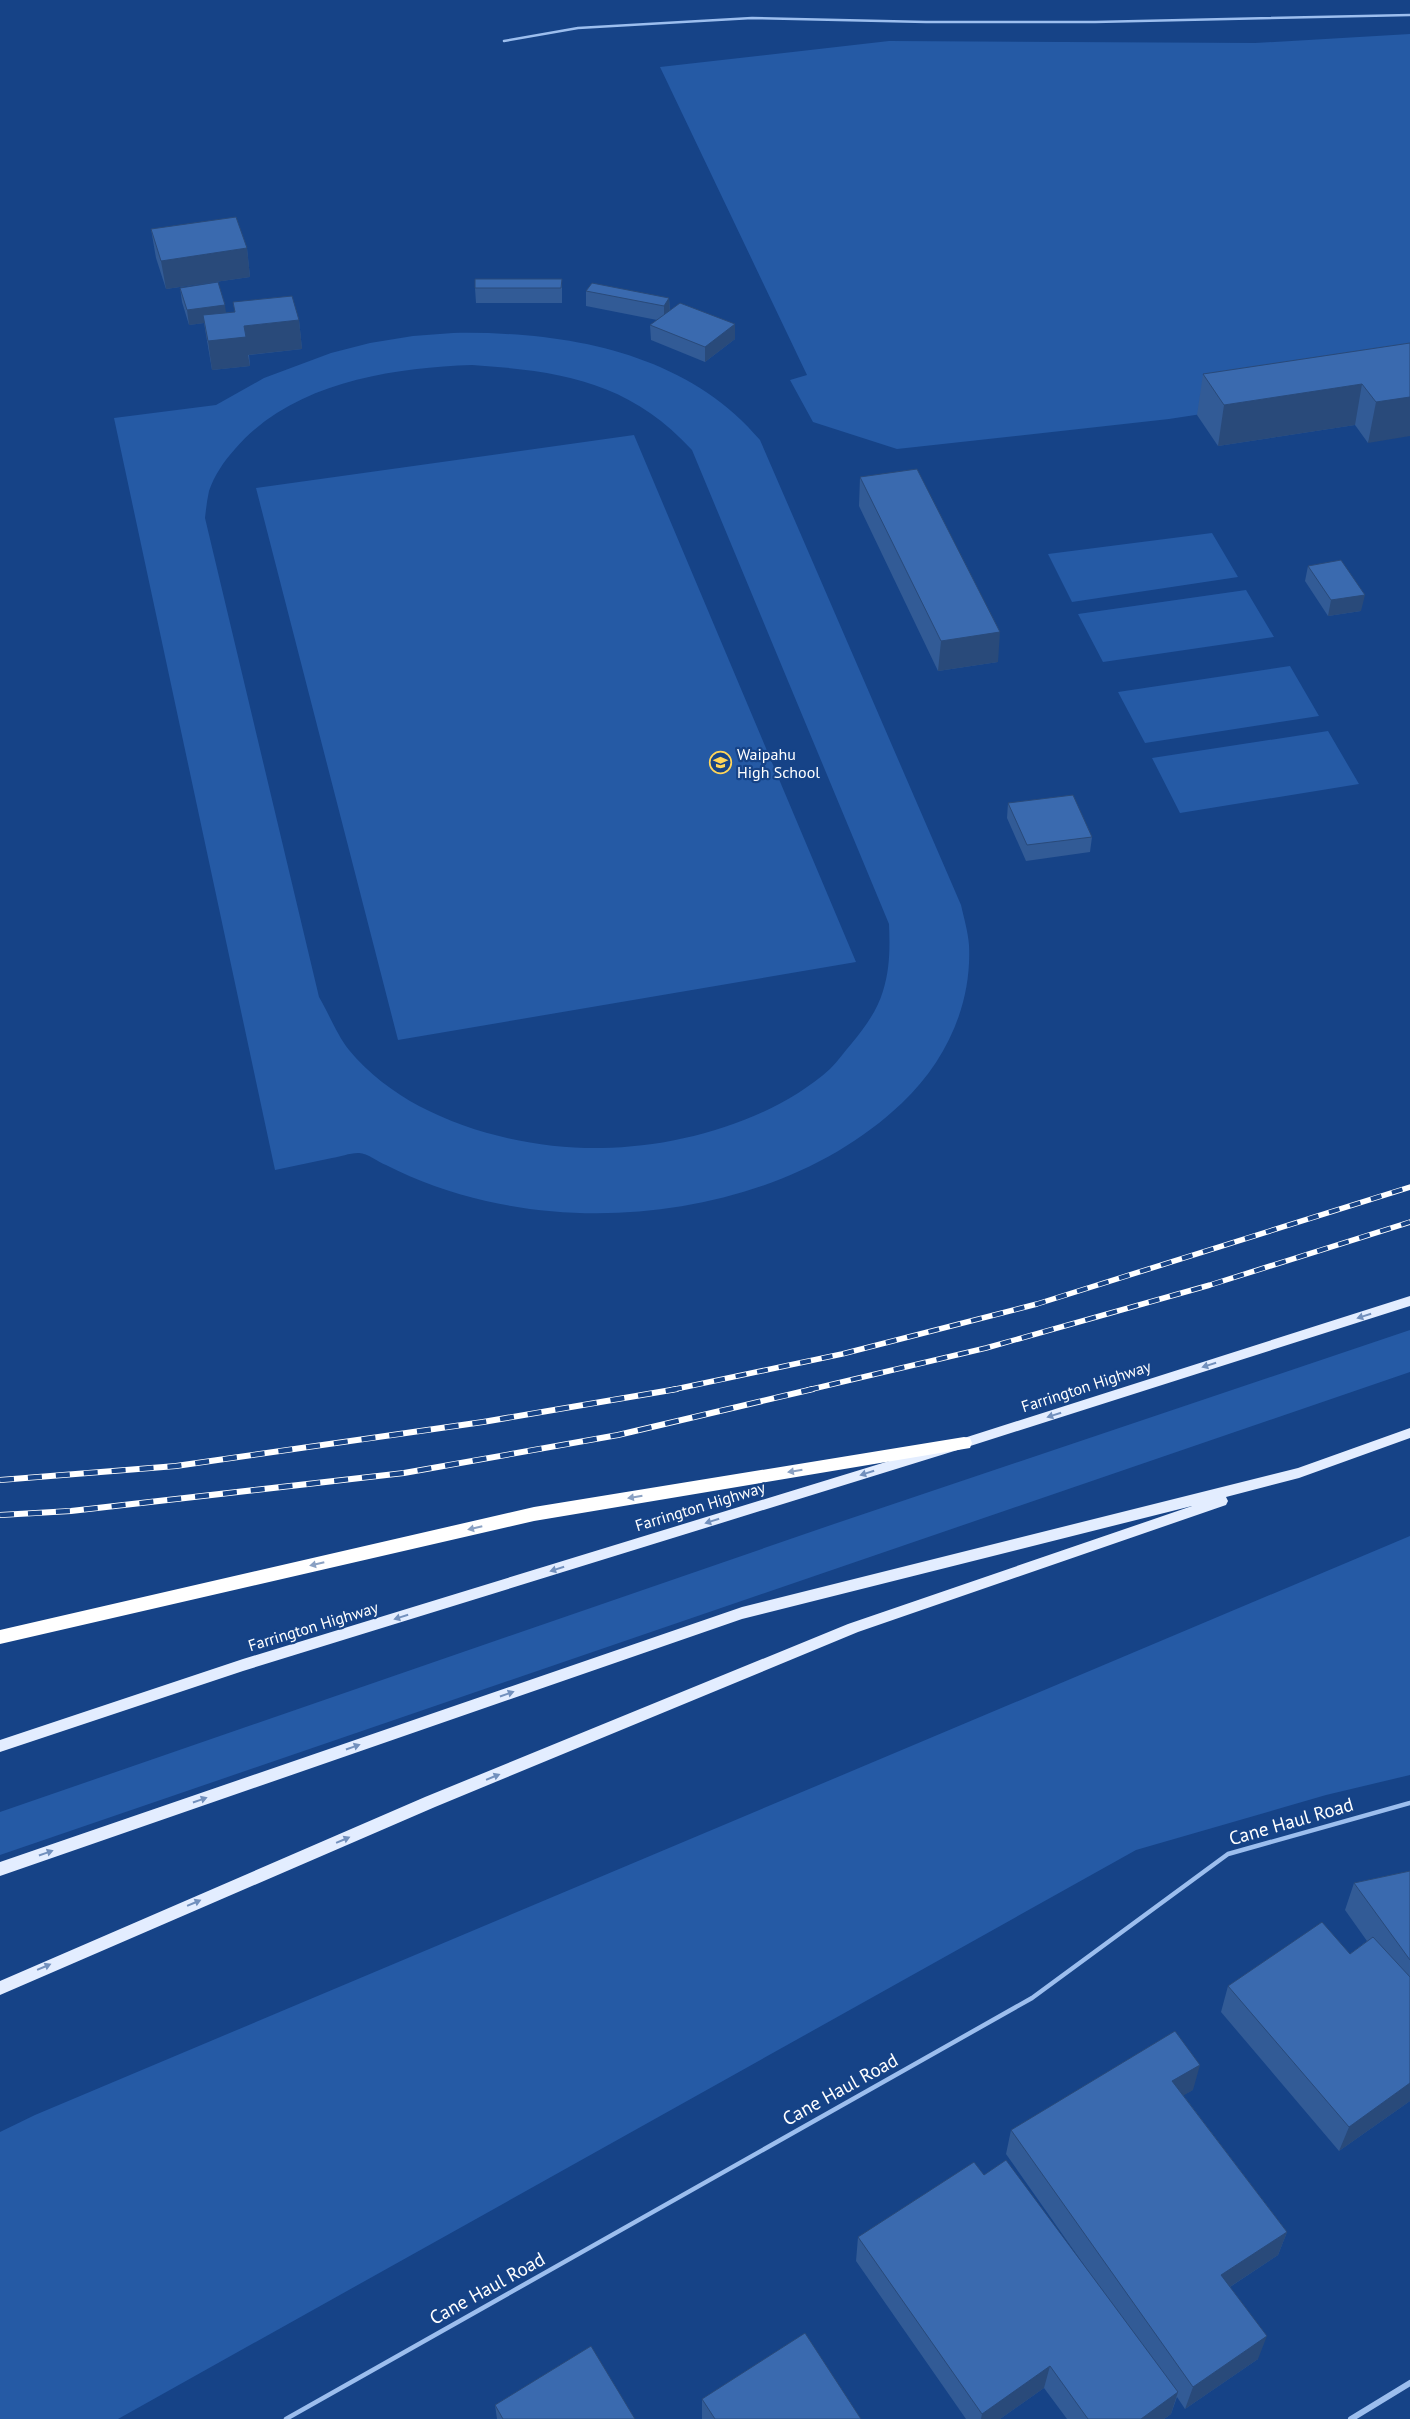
<svg xmlns="http://www.w3.org/2000/svg" width="1410" height="2419" viewBox="0 0 1410 2419" font-family="'PT Sans',sans-serif">
<style>
.green{fill:#255aa5;fill-rule:evenodd}
.lines{fill:none;stroke-linecap:round;stroke-linejoin:round}
.lane-far1{stroke:#9cbeee;stroke-width:2.5}
.lane{stroke:#9cbeee;stroke-width:4.5}
.street{stroke:#9cbeee;stroke-width:6}
.primary{fill:#e3edff;fill-rule:evenodd}
.highway{fill:#fff;fill-rule:evenodd}
.rail-far1-casing{stroke:#fff;stroke-width:5.5}
.rail-casing{stroke:#fff;stroke-width:6}
.rail-far1{stroke:#164387;stroke-width:4;stroke-dasharray:11;stroke-linecap:butt}
.rail{stroke:#164387;stroke-width:4.5;stroke-dasharray:14;stroke-linecap:butt}
.wall{fill:#325b96}
.shaded-wall{fill:#294a7a}
.building{fill:#3a6aaf;stroke:#294a7a}
.oneway{fill:#7290bd}
.oneway2{fill:#8aa1c3}
.labels{text-anchor:middle;stroke-width:4.5;stroke-linejoin:round;paint-order:stroke}
.poi-label{font-size:16px;fill:#fff;stroke:#164387;text-anchor:start}
.street-label{font-size:16px;fill:#fff;stroke:#164387}
.near-street-label{font-size:19px;fill:#fff;stroke:#164387}
</style>
<rect width="100%" height="100%" fill="#164387"/>
<path class="green" d="M1410,34V382L1169,419L897,449L813,422L790,380L807,375L660,67L889,41L1255,43Z
M453,333C563,331 685,351 760,440L961,905C964,918 968,932 969,945C972,1005 946,1061 902,1103C797,1203 625,1233 486,1201C451,1193 417,1181 386,1165C378,1162 366,1152 358,1153C349,1153 340,1157 332,1158C313,1162 294,1166 275,1170L114,418L216,405L264,378L331,353L370,343L413,336ZM472,365C560,371 629,381 692,450L889,924C890,947 890,969 883,991C877,1011 865,1027 852,1043C845,1051 838,1061 830,1069C772,1121 679,1147 602,1148C541,1149 474,1135 419,1106C394,1093 367,1072 349,1050C337,1035 329,1014 319,997L205,518C206,509 207,500 209,491C214,476 224,461 235,449C292,383 389,368 472,365Z
M634,435L856,962L398,1040L256,488Z
M1212,533L1238,577L1072,602L1048,554Z
M1246,590L1274,637L1103,662L1078,614Z
M1290,666L1319,716L1145,743L1118,692Z
M1328,731L1359,784L1180,813L1152,758Z
M1410,1330V1372L0,1855V1812L831,1525Z
M1410,1536V1775L1326,1795L1136,1850L118,2419H0V2132L35,2115Z"/>
<g class="lines">
<path class="lane-far1" d="M504,41L578,28L752,18L926,22H1095L1410,15"/>
<path class="lane" d="M286,2419L1032,1998L1228,1854L1410,1803"/>
<path class="street" d="M1351,2419L1410,2383"/>
<path class="primary" d="M1410,1296V1306L964,1448L243,1671L0,1752V1740L243,1659L964,1438Z
M1410,1428V1438L1299,1478L1226,1497L1228,1501L1226,1505L858,1632L435,1807L0,1995V1981L425,1797L848,1624L1192,1506L742,1619L0,1876V1862L742,1607L1298,1468Z"/>
<path class="highway" d="M964,1437L970,1438L972,1443L970,1448L964,1449L534,1521L0,1644V1630L534,1507Z"/>
<defs>
<path id="rail-far1" d="M671,1390L842,1354L1037,1304L1410,1187
M808,1390L986,1348L1210,1285L1410,1222"/>
<path id="rail" d="M0,1480L176,1466L483,1422L677,1389
M0,1515L71,1511L404,1473L618,1435L813,1389"/>
</defs>
<use href="#rail-far1" class="rail-far1-casing"/>
<use href="#rail" class="rail-casing"/>
<use href="#rail-far1" class="rail-far1"/>
<use href="#rail" class="rail"/>
</g>
<path class="wall" d="M151,229L247,248L250,277L166,289L156,258Z
M562,279V303H476L475,288Z
M180,288L226,313L235,312L233,302L299,320L302,349L249,355L250,366L212,370L204,323L189,325L182,302Z
M586,291L669,298L670,311L735,324V339L705,362L651,340L650,325L657,320L586,306Z
M1410,343L1368,443L1355,425L1218,446L1197,415L1203,374Z
M860,477L998,662L938,671L859,506Z
M1308,566L1361,611L1328,616L1305,581Z
M1008,803L1092,837L1090,852L1026,861L1007,818Z
M1410,1871V2101L1339,2151L1221,2012L1228,1986L1350,1954L1367,1941L1345,1910L1354,1883Z
M1193,2090L1183,2095L1287,2232L1278,2255L1230,2287L1258,2359L1185,2409L1177,2397L1171,2414L1164,2419H1067L1044,2388L1000,2419H966L856,2261L858,2237L984,2175L1091,2275L1006,2154L1011,2130Z
M702,2399L861,2419H702Z
M495,2405L635,2419H497Z"/>
<path class="shaded-wall" d="M247,248L250,277L166,289L161,261Z
M669,298L670,313L664,321V306Z
M225,305L227,320L189,325L187,310Z
M299,320L302,349L248,355L250,366L212,370L208,341L244,326Z
M735,324V339L705,362V347Z
M1362,384L1355,425L1218,446L1224,405Z
M1410,397V436L1368,443L1376,402Z
M1365,595L1361,611L1328,616L1331,600Z
M1000,632L998,662L938,671L941,641Z
M1200,2065L1193,2090L1165,2106L1172,2081Z
M1410,2083V2101L1339,2151L1349,2127Z
M1287,2232L1278,2255L1213,2298L1221,2275Z
M1267,2336L1258,2359L1185,2409L1193,2387Z
M1050,2366L1044,2388L1000,2419H981L982,2414Z
M1178,2392L1171,2414L1164,2419H1141Z"/>
<path class="building" d="M236,217L247,248L161,261L151,229Z
M475,279H562L561,288H475Z
M218,282L225,305L187,310L180,288Z
M592,283L669,298L664,306L586,291Z
M292,296L299,320L244,326L246,337L208,341L203,315L235,312L233,302Z
M680,303L735,324L705,347L650,325Z
M1410,343V397L1376,402L1362,384L1224,405L1203,374Z
M917,469L1000,632L941,641L860,477Z
M1341,560L1365,595L1331,600L1308,566Z
M1073,795L1092,837L1027,845L1008,803Z
M1410,1871V1960L1354,1883Z
M1322,1922L1350,1954L1373,1937L1410,1977V2083L1349,2127L1228,1986Z
M1175,2031L1200,2065L1172,2081L1287,2232L1221,2275L1267,2336L1193,2387L1011,2130Z
M1006,2160L1178,2392L1141,2419H1088L1050,2366L982,2414L858,2237L974,2162L984,2175Z
M805,2333L861,2419H715L702,2399Z
M591,2346L635,2419H503L495,2405Z"/>
<defs><path id="oneway-solid" d="M-6-.8H1V-3.2L6.5 0L1 3.2V.8H-6Z" transform="scale(1.25)"/></defs>
<g class="oneway">
<use href="#oneway-solid" transform="translate(1364 1316) rotate(162)"/>
<use href="#oneway-solid" transform="translate(1209 1365) rotate(162)"/>
<use href="#oneway-solid" transform="translate(1054 1415) rotate(162)"/>
<use href="#oneway-solid" transform="translate(867 1473) rotate(163)"/>
<use href="#oneway-solid" transform="translate(712 1521) rotate(163)"/>
<use href="#oneway-solid" transform="translate(557 1569) rotate(163)"/>
<use href="#oneway-solid" transform="translate(401 1617) rotate(163)"/>
<use href="#oneway-solid" transform="translate(507 1694) rotate(-19)"/>
<use href="#oneway-solid" transform="translate(353 1747) rotate(-19)"/>
<use href="#oneway-solid" transform="translate(493 1777) rotate(-22)"/>
<use href="#oneway-solid" transform="translate(200 1800) rotate(-19)"/>
<use href="#oneway-solid" transform="translate(343 1840) rotate(-23)"/>
<use href="#oneway-solid" transform="translate(46 1853) rotate(-19)"/>
<use href="#oneway-solid" transform="translate(194 1903) rotate(-23)"/>
<use href="#oneway-solid" transform="translate(44 1967) rotate(-23)"/>
</g>
<g class="oneway2">
<use href="#oneway-solid" transform="translate(795 1471) rotate(171)"/>
<use href="#oneway-solid" transform="translate(635 1497) rotate(171)"/>
<use href="#oneway-solid" transform="translate(475 1528) rotate(167)"/>
<use href="#oneway-solid" transform="translate(317 1564) rotate(167)"/>
</g>
<defs>
<symbol id="school-ring" viewBox="-11 -11 22 22"><circle r="9.5" fill="#164387" stroke="#ffd559" stroke-width="1.5"/><path d="M0-5L7-2L0 1L-7-2ZM-4 1L0 2.5L4 1V4Q0 6-4 4Z" fill="#ffd559"/></symbol>
</defs>
<g fill-rule="evenodd">
<use href="#school-ring" x="708" y="750" width="25" height="25"/>
</g>
<g class="labels">
<g class="poi-label">
<text x="737" y="760">Waipahu<tspan x="737" dy="18">High School</tspan></text>
</g>
<g class="street-label">
<text transform="translate(1086 1386) rotate(-18)" y="6">Farrington Highway</text>
<text transform="translate(700 1506) rotate(-17)" y="6">Farrington Highway</text>
<text transform="translate(313 1626) rotate(-17)" y="6">Farrington Highway</text>
</g>
<g class="near-street-label">
<text transform="translate(1291 1821) rotate(-16)" y="7">Cane Haul Road</text>
<text transform="translate(840 2089) rotate(-29)" y="7">Cane Haul Road</text>
<text transform="translate(487 2288) rotate(-29)" y="7">Cane Haul Road</text>
</g>
</g>
</svg>
